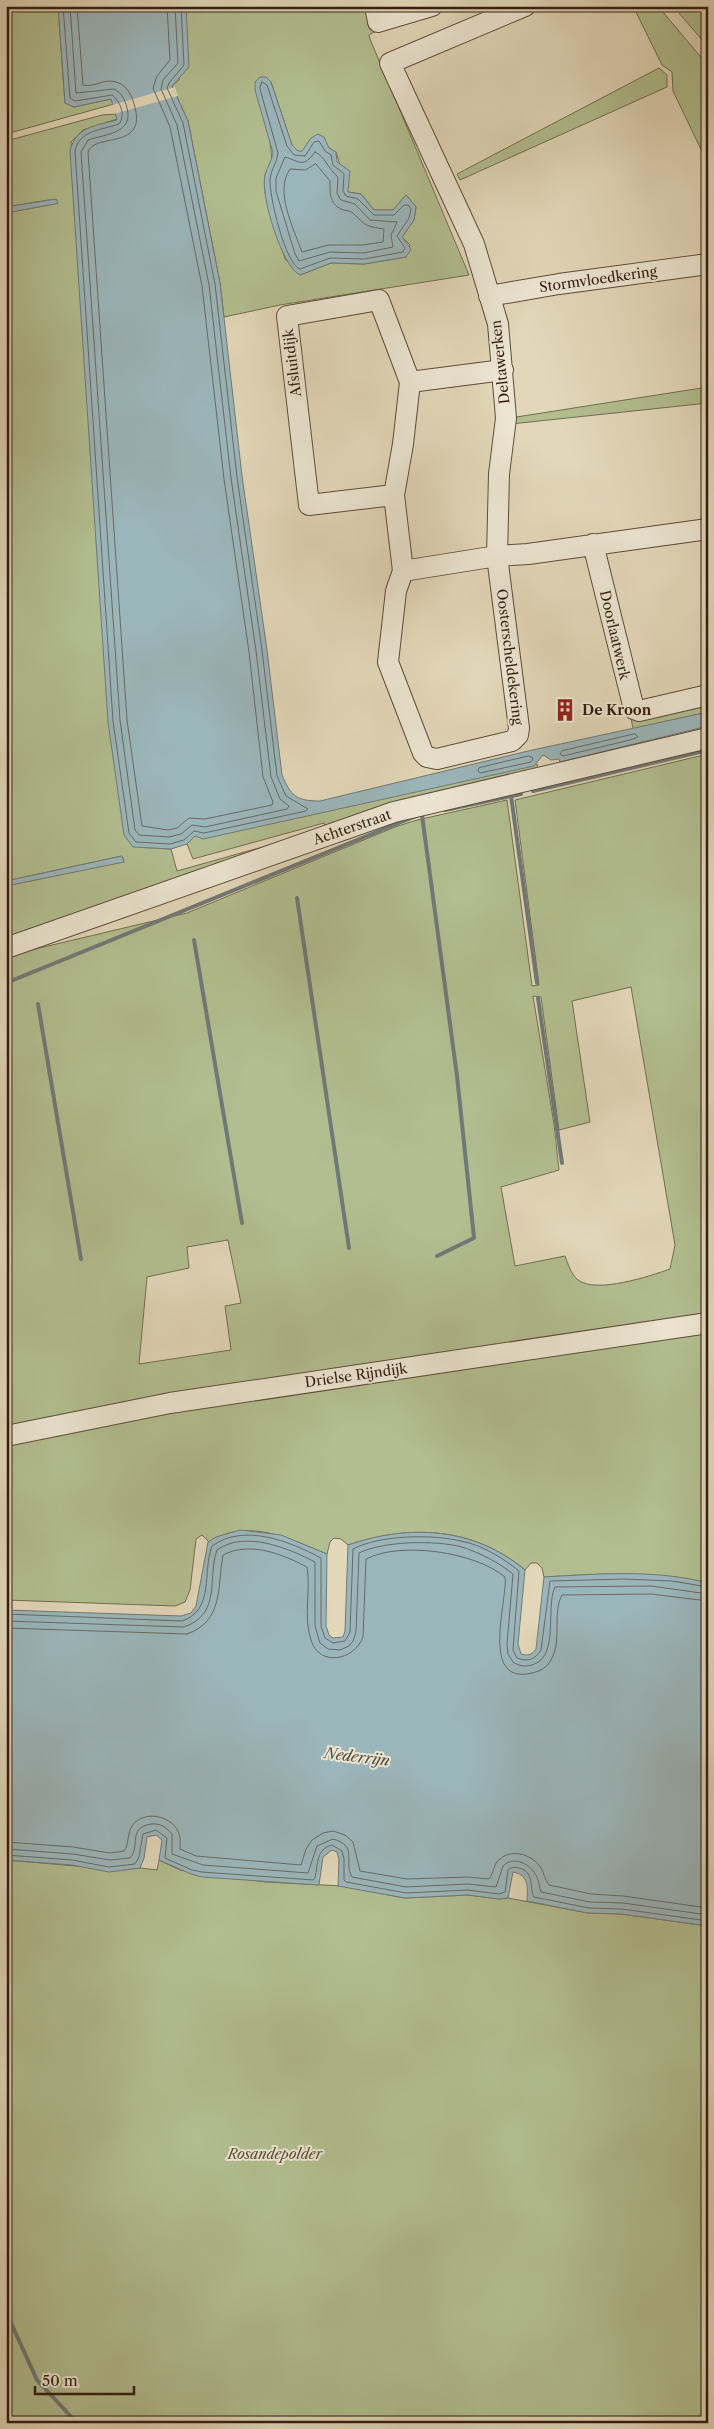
<svg xmlns="http://www.w3.org/2000/svg" width="714" height="2429" viewBox="0 0 714 2429" font-family="'Libre Caslon Text',serif">
<style>
.green{fill:#b2be90;stroke:#726e50;fill-rule:evenodd}
.water{fill:#9bb6bb;stroke:#717977}
.pier{fill:#e2d7b9}
.lines{fill:none;stroke-linecap:round;stroke-linejoin:round}
.shore{stroke:#666a66;stroke-width:1}
.stream{stroke:#717977;stroke-width:4}
.minor-casing{stroke:#5e4c3a;stroke-width:22}
.minor{stroke:#ece5d2;stroke-width:20}
.labels{text-anchor:middle;stroke-width:4;stroke-linejoin:round;paint-order:stroke}
.street-label{font-size:14px;fill:#321d10;stroke:#ece5d2}
.poi-label{font-size:14px;font-weight:bold;fill:#321d10;stroke:#ece5d2;text-anchor:start}
.park-label{font-size:14px;font-style:italic;fill:#584d36;stroke:#ece5d2}
.water-label{font-size:15px;font-style:italic;fill:#524b43;stroke:#ece5d2}
</style>
<rect width="100%" height="100%" fill="#e2d7b9"/>
<filter id="stains"><feTurbulence type="fractalNoise" baseFrequency=".004" numOctaves="4"/><feColorMatrix values="0 0 0 0 .2 0 0 0 0 .09 0 0 0 0 .02 0 0 0 .5 -.17"/></filter>
<radialGradient id="worn" r=".72"><stop offset=".6" stop-color="#630" stop-opacity="0"/><stop offset="1" stop-color="#630" stop-opacity=".3"/></radialGradient>
<path class="green" d="M6,6H33V9H38V6H58L65,103L74,107L111,99L114,104L6,134Z
M186,6H370L376,31L369,35L370,39L469,275L280,305L224,317L220,283L188,121L172,86L179,80ZM271,82L292,145L298,152H302L311,138L336,152L348,192L361,194L374,210H393L406,195L416,207L414,220L402,237L410,245L406,257L364,264L331,263L300,275L285,259L265,193V175L272,161L270,141Z
M633,6H660L662,11L705,62L708,68V164L673,91L672,72L662,65Z
M673,6H708V47Z
M659,68L667,75V87L460,180L457,174Z
M117,114V119L83,130L71,142L138,847L171,849L177,871L316,832L6,944V886L124,861L122,856L6,881V213L58,203L49,200L6,207V141L102,115Z
M708,387V403L511,424L510,418Z
M708,700V712L633,729L631,718Z
M708,754V1317C472,1343 239,1389 6,1430V956L187,913L395,827L417,820L507,800L532,986L539,985L515,800ZM631,987L675,1245L670,1269C650,1276 597,1294 578,1280C571,1274 568,1264 565,1256L515,1266L501,1187L559,1170L554,1124L533,996L541,997L559,1130L590,1122L572,1001ZM228,1240L241,1303L225,1306L231,1350L139,1364L147,1277L189,1268L187,1247Z
M537,764L538,773L327,832L324,823L193,859L187,844L195,836Z
M708,1331V1583C654,1570 598,1574 544,1577L542,1568L537,1563H531L525,1570C474,1527 410,1524 348,1545L341,1539L334,1538L330,1542L327,1554C289,1539 248,1517 209,1542L202,1535L196,1539L190,1590L185,1602L175,1606L6,1600V1444L108,1422Z
M6,1860L123,1870L140,1868L157,1870L159,1860L180,1870L265,1882L343,1886L405,1898L468,1895L499,1899L508,1898L588,1913L621,1914L708,1926V2423H6Z"/>
<path class="water" d="M58,6H186L189,67L172,86L188,121L220,283L242,476L267,650L282,775C291,796 296,801 320,801L528,751L708,712V726L560,762L559,759L551,760L543,755L534,766L203,839L195,836L187,844L171,849L133,847L124,835L108,722L70,151C75,127 97,125 117,120L111,99L74,107L65,103Z
M260,77H266L271,82L292,145L298,151H302L311,138L318,134L324,137L329,148L336,152L337,162L350,171L348,192L361,194L374,210H393L406,195L416,207L414,220L402,237L411,249L406,257L364,264L331,263L300,275C282,267 260,195 265,175C267,166 272,162 273,153L255,90V82Z
M56,199L58,203L55,204L6,213V207Z
M122,856L124,862L6,886V881Z
M240,1530L281,1535L327,1554L326,1626L329,1635L333,1638L343,1637L345,1631L348,1545C410,1524 473,1527 525,1570L518,1644L521,1654C527,1656 532,1655 536,1649L544,1577C598,1574 655,1569 708,1583V1926L621,1914L588,1913L527,1901C528,1887 529,1875 513,1872L508,1898L499,1899L468,1895L405,1898L338,1886L339,1859L337,1852L332,1850L323,1857L319,1885L202,1877L191,1874L159,1860L162,1840L156,1835L147,1837L144,1858L140,1868L109,1872L72,1865L6,1860V1610L181,1616L191,1613L196,1606L208,1542L216,1537Z"/>
<path class="pier" d="M175,87L178,96L114,114L112,105Z"/>
<g class="lines">
<path class="shore" d="M63,6L70,98L75,101L112,95C120,101 126,115 119,124C102,130 79,130 75,151L113,721L129,833L136,842L170,844L184,840L194,831L204,833L306,811L308,809L286,796L277,776L262,650L237,477L215,284L183,123L167,88L169,83L184,65L181,6
M70,6L76,93L114,89C122,93 125,100 127,108C134,133 106,134 88,140L81,152L120,720L135,830L139,835L169,837L181,834L192,825L205,827L287,809L289,806L280,799L271,777L256,651L231,478L209,285L177,125L161,89L163,80L178,63L175,6
M77,6L83,85C93,88 105,78 116,82C124,84 129,91 132,98C153,153 95,131 88,152L127,720L142,826L168,830L177,828L189,818L205,819L272,805L273,802L263,777L249,652L224,479L202,286L170,127L153,88L157,76L170,60L167,6
M262,82L267,85L287,146L294,155L305,156L314,142L319,141L325,151L331,155L333,165L344,174L343,191L346,196L358,199L374,215H394L404,205H408L411,209L409,218L397,236L405,248L403,252L364,259L330,258L300,269C285,264 269,195 270,179C271,169 277,163 278,153L260,89Z
M315,152C325,156 328,169 338,177L337,193L341,200L355,204L370,220L397,222L391,235L393,247L363,253L330,252L299,261L295,254L276,191V178L285,157C299,161 303,169 315,152Z
M316,164L330,181C330,192 329,203 341,209C345,211 349,210 353,213C366,226 365,226 384,229L383,242L363,245H329L302,252C294,229 274,191 290,169L305,170Z
M635,734L638,737L630,740L563,756L560,754L562,751Z
M529,756L533,758L531,762L480,773L478,771L479,768Z
M6,1614L182,1621C215,1610 202,1572 212,1546C244,1523 289,1541 321,1558V1626L325,1638L333,1643L345,1641L350,1632L353,1549C380,1535 431,1534 461,1541C482,1545 503,1558 519,1571L513,1650L517,1658C527,1662 535,1660 541,1650L550,1581L624,1579L672,1581L708,1587
M6,1621L184,1627C222,1614 207,1578 217,1550C245,1530 288,1548 315,1562V1626L320,1643L328,1649L340,1650L349,1646L353,1641L356,1632L359,1553C383,1541 436,1540 462,1547C480,1553 498,1562 513,1574L507,1644L508,1654L513,1662C519,1666 525,1667 532,1665C560,1657 545,1608 555,1587L651,1586L708,1594
M6,1628L187,1634C224,1621 217,1587 223,1555C250,1541 282,1554 307,1567C311,1590 303,1616 311,1640C319,1667 354,1661 363,1637L366,1559C401,1541 475,1552 505,1577C508,1600 479,1686 532,1673C541,1671 548,1667 552,1658C562,1640 552,1612 562,1595L651,1594L708,1601
M6,1842L73,1847L110,1853L124,1851C129,1845 127,1834 132,1826C143,1810 170,1815 178,1831C181,1837 180,1843 180,1849L196,1856L301,1865L306,1849L312,1840L323,1833L333,1831L345,1835L353,1842L360,1871L407,1879L468,1877L489,1879C494,1873 493,1864 500,1859C512,1848 533,1855 541,1868C544,1873 545,1880 549,1885L591,1894L623,1896L708,1908
M6,1849L73,1854L110,1860L130,1858C141,1846 127,1828 151,1824C160,1823 166,1827 172,1834V1854L203,1865L308,1873L317,1846L333,1839C359,1846 343,1862 352,1877L406,1887L468,1884L496,1887L503,1866C515,1854 534,1866 538,1880C540,1885 539,1888 541,1892L590,1902L623,1903L708,1915
M6,1855L72,1860L109,1867L135,1864L139,1857L143,1834L156,1830L167,1838L165,1858L192,1870L202,1872L313,1880L315,1878C318,1864 316,1849 332,1845L342,1851L344,1859V1880L346,1882L406,1893L468,1890L499,1894L505,1892L508,1870C511,1867 514,1867 519,1868C535,1872 529,1888 534,1897L589,1908L622,1909L708,1921"/>
<path class="stream" d="M533,791L708,750
M511,796L537,983
M445,810L521,794
M422,815L457,1076L474,1238L437,1256
M297,898L349,1248
M194,940L242,1223
M6,983L416,816
M538,998L562,1163
M38,1004L81,1259
M6,2312L37,2380L77,2423"/>
<defs>
<path id="minor" d="M375,6L378,22L432,6
M525,6L390,63L474,244L498,324L506,418L499,474L497,556L528,554L708,529
M489,296L559,284L708,264
M410,382L503,370
M394,495L309,505L287,316L379,300L410,382L403,444L394,495L403,571L396,591L388,662L423,753L427,757L437,759L512,741L518,735L519,728L497,556L403,571
M593,544L634,709L639,711L708,695
M6,948L394,812L708,738
M6,1436L170,1403L708,1323"/>
</defs>
<use href="#minor" class="minor-casing"/>
<use href="#minor" class="minor"/>
</g>
<defs>
<symbol id="building-bare" viewBox="-9 -9 18 18"><path d="M-4-6H4V6H1V3H-1V6H-4ZM-2.5-4.3h1.7v1.8h-1.7ZM.8-4.3h1.7v1.8H.8ZM-2.5-1h1.7V.8h-1.7ZM.8-1h1.7V.8H.8Z" fill="#8f2418" stroke="#ece5d2" stroke-width="2.5" paint-order="stroke"/></symbol>
</defs>
<g fill-rule="evenodd">
<use href="#building-bare" x="549" y="694" width="32" height="32"/>
</g>
<g class="labels">
<g class="street-label">
<text transform="translate(598 279) rotate(-8)" y="5">Stormvloedkering</text>
<text transform="translate(500 362) rotate(-96)" y="5">Deltawerken</text>
<text transform="translate(292 363) rotate(-97)" y="5">Afsluitdijk</text>
<text transform="translate(615 635) rotate(77)" y="5">Doorlaatwerk</text>
<text transform="translate(510 657) rotate(83)" y="5">Oosterscheldekering</text>
<text transform="translate(352 827) rotate(-19)" y="5">Achterstraat</text>
<text transform="translate(356 1375) rotate(-8)" y="5">Drielse Rijndijk</text>
</g>
<g class="poi-label">
<text x="582" y="715">De Kroon</text>
</g>
<g class="park-label">
<text x="275" y="2159">Rosandepolder</text>
</g>
<g class="water-label">
<text transform="translate(357 1757) rotate(7)" y="5">Nederrijn</text>
</g>
</g>
<rect width="714" height="2429" fill="none" stroke="#e2d7b9" stroke-width="25"/>
<rect x="8" y="8" width="699" height="2414" fill="none" stroke="#321d10" stroke-width="2.5"/>
<rect x="12" y="12" width="689" height="2404" fill="none" stroke="#321d10"/>
<path d="M35 2386v8h99v-8" fill="none" stroke="#321d10" stroke-width="2.5"/>
<text x="42" y="2386" font-size="15" fill="#321d10" stroke="#ece5d2" stroke-width="4" paint-order="stroke">50 m</text>
<rect width="100%" height="100%" filter="url(#stains)"/>
<rect width="100%" height="100%" fill="url(#worn)"/>
</svg>
